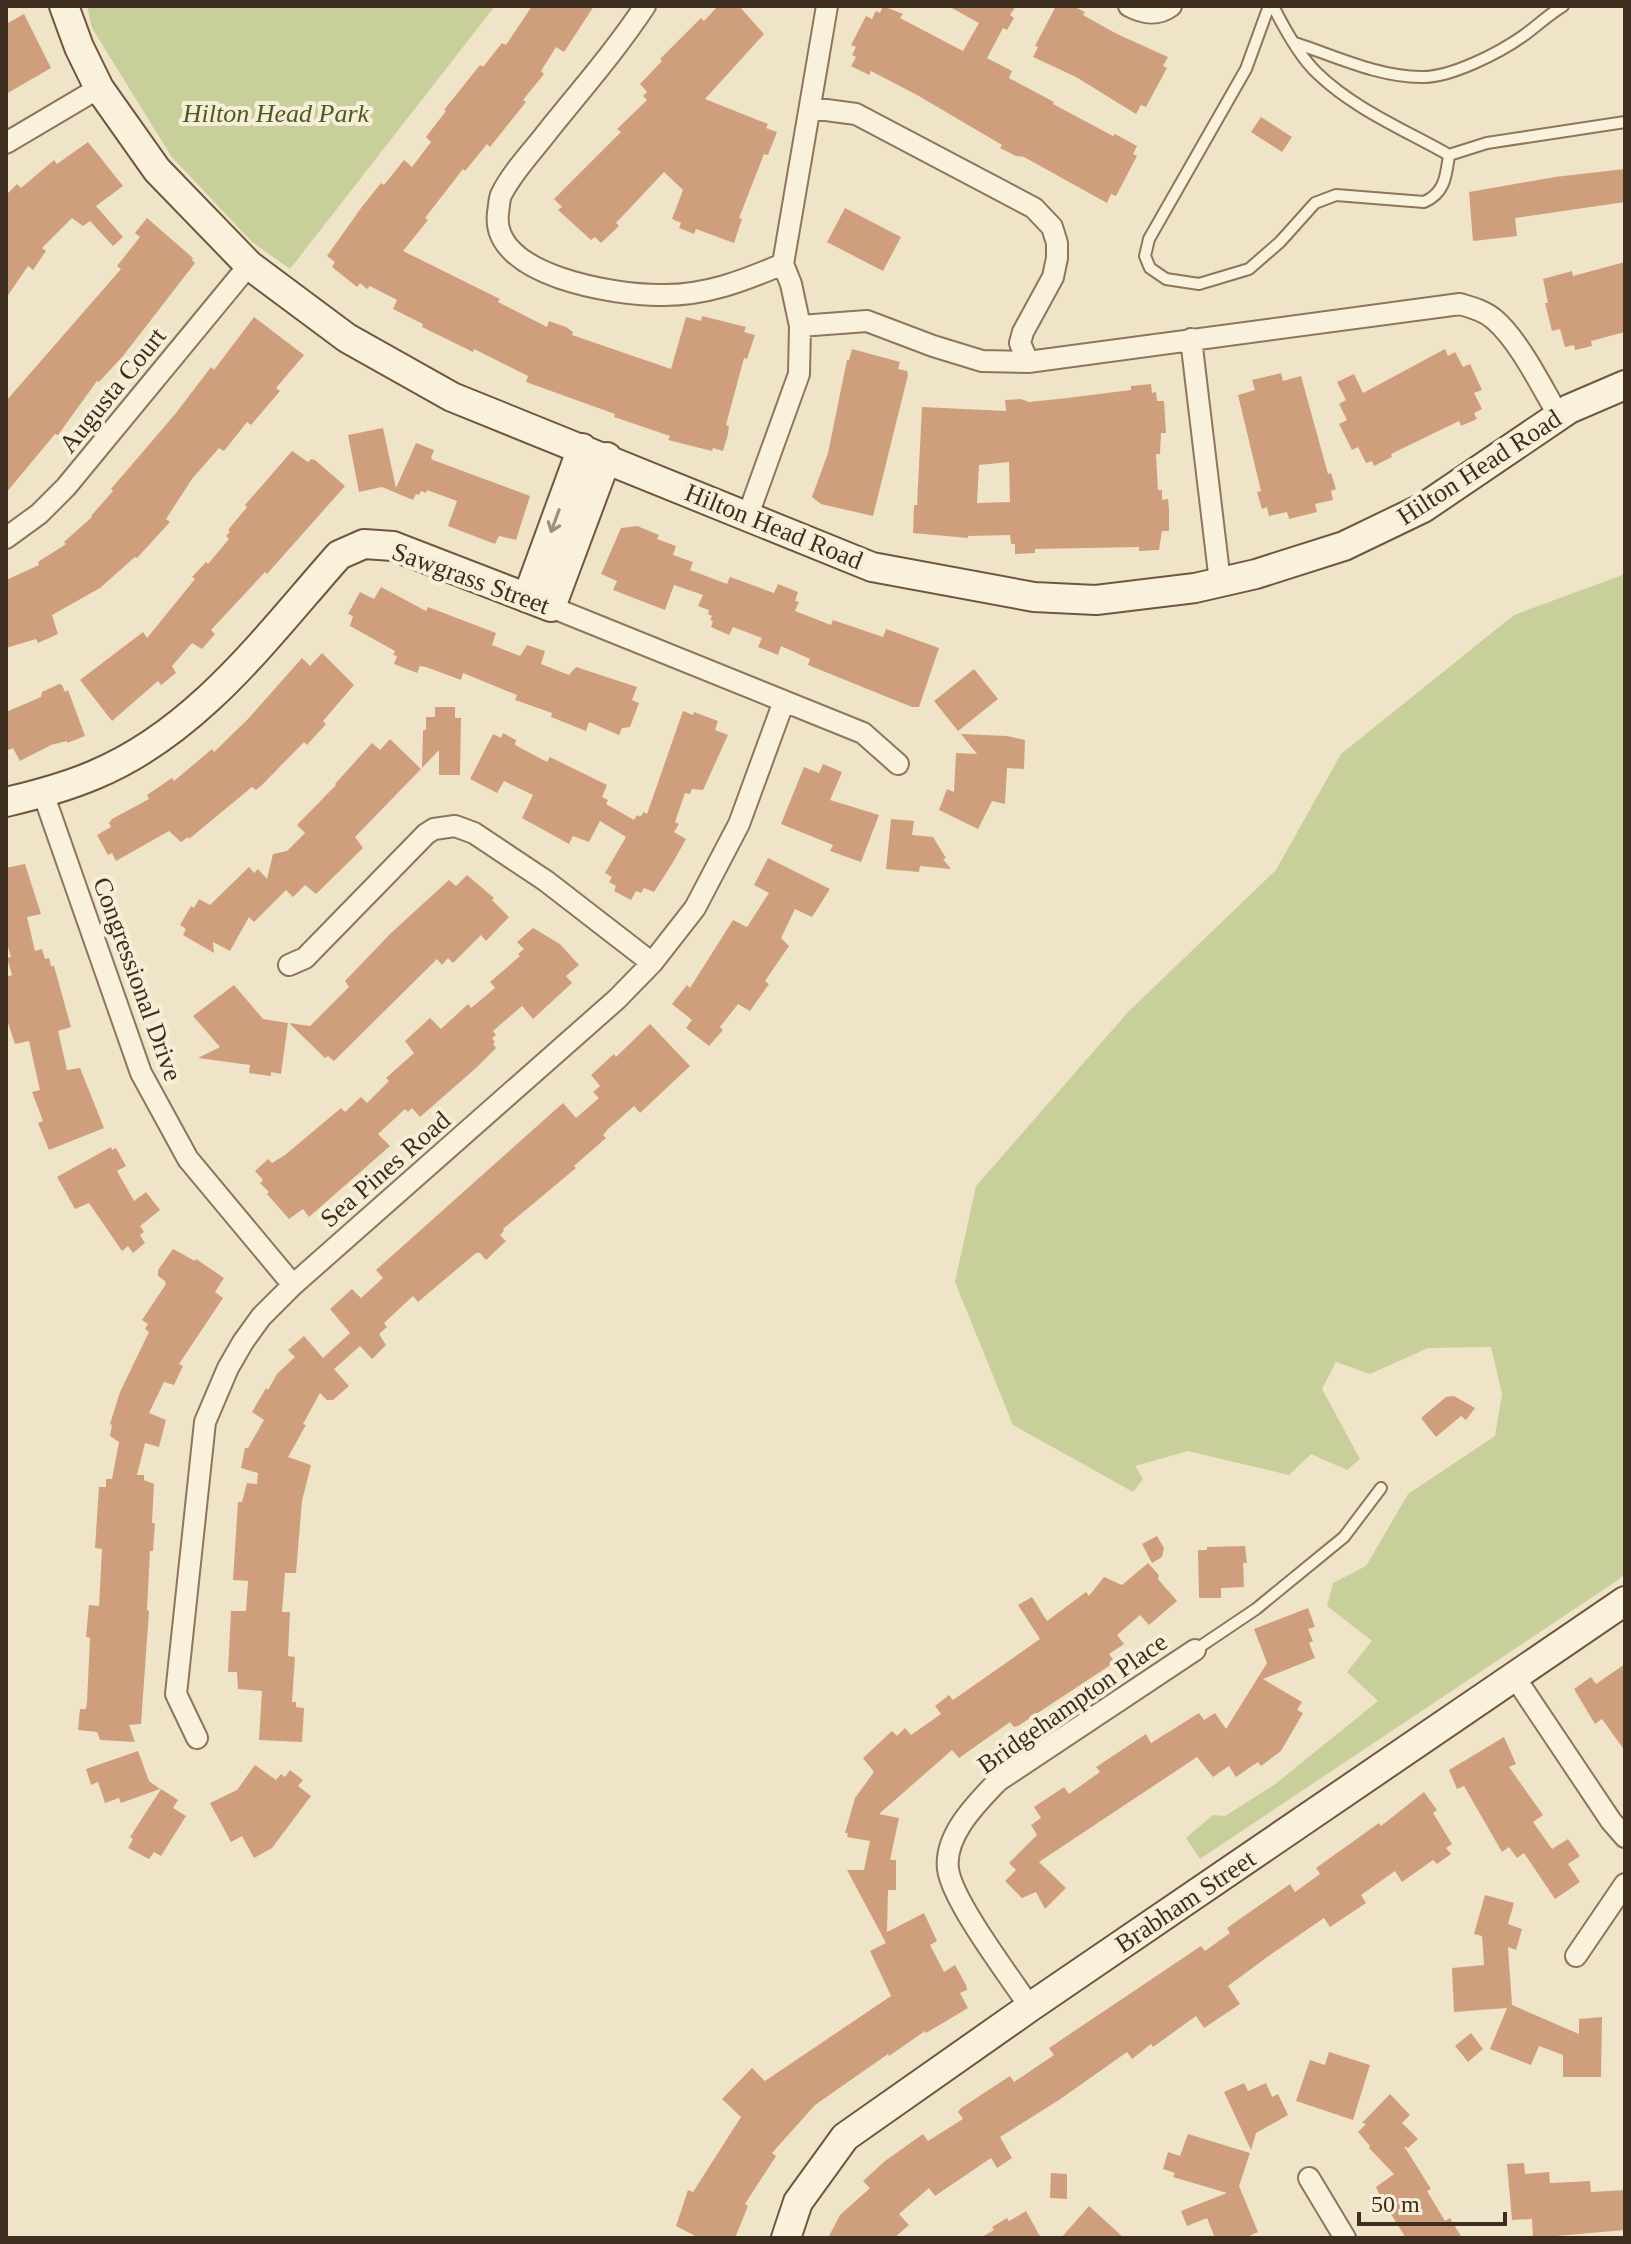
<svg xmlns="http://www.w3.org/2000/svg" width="1631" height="2244" viewBox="0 0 1631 2244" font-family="Georgia,serif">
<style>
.green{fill:#c9cf9b}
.building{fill:#cf9f7d;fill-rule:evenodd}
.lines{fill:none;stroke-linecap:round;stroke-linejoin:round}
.lane-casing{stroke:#8d765c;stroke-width:14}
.street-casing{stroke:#8d765c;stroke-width:24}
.secondary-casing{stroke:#6f573f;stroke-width:32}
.lane{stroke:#faf1dc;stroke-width:10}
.street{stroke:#faf1dc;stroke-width:20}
.secondary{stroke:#faf1dc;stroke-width:28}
.oneway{stroke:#9c907e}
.labels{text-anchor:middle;stroke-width:8;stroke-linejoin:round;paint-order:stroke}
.park-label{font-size:26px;font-style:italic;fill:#4d5a26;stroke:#f7eed8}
.street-label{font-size:26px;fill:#3d2e20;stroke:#f7eed8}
</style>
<rect width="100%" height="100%" fill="#f0e4c8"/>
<path class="green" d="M87,6H495L290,269L251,241L171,156L92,28Z
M1625,574V1573L1618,1580L1200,1859L1186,1838L1213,1815L1225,1816L1274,1785L1378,1701L1347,1672L1372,1641L1327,1606L1333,1583L1366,1566L1408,1494L1495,1436L1502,1394L1491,1347L1428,1348L1370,1374L1336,1362L1322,1389L1360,1459L1347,1470L1311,1454L1289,1475L1188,1451L1135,1466L1143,1479L1133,1492L1013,1425L955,1282L976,1186L1128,1012L1276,870L1341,754L1514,615Z"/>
<path class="building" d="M532,6H594L564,52L556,47L541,71L544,74L523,100L526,102L490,147L487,144L465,171L463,169L425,218L428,220L403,251L500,299L498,302L547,327L549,321L566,327L573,332L572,335L671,369L686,317L701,321L702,316L746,327L744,332L755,335L747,359L744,358L726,425L729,426L728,434L723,451L713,448L712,451L668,440L670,436L614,417L615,414L526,382L528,376L474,349L473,352L422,327L423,324L393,309L397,300L370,286L367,289L360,283L357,287L332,267L335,262L327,256L361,208L381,183L384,185L404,160L412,167L431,142L426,137L446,111L444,110L480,65L483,67L502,43L506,45Z
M718,6H739L764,34L705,99L768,124L766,128L777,132L768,155L764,154L739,218L742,219L734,243L696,229L694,234L679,228L681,223L672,219L683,190L664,172L616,223L619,226L601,243L595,237L591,240L558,210L562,207L554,199L621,132L617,129L647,100L643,96L647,92L640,84L662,61L660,59L701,18L704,21Z
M883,6L903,14L900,18L963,51L979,23L948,6H1016L1010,15L1014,18L1007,30L1003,28L987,58L1012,71L1009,78L1054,102L1053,104L1113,136L1115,134L1137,146L1133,154L1137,156L1116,196L1111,194L1107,203L1024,157L1016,156L1000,148L1002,145L917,95L871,71L869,75L851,66L856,57L852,55L856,47L851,45L866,16L872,19L876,11L880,13Z
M1056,6H1073L1085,12L1083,15L1117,34L1168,57L1163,66L1167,68L1146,107L1141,105L1136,114L1076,77L1033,57L1038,47L1035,46Z
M24,14L51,68L6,94V24Z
M1261,117L1292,137L1282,152L1251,132Z
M88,142L123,186L96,206L123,237L113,246L90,221L83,226L72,218L42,248L46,251L33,270L28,266L6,298V195L17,184L21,188L54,160L57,164Z
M1625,169V202L1515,218L1517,236L1473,241L1469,192L1555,177Z
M845,208L901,237L883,271L827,242Z
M147,218L193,258L192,260L195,263L123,356L99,382L97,381L58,435L55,434L6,493V401L121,269L117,266L140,237L135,233Z
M1625,262V332L1591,341L1592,346L1575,350L1574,345L1565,347L1560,329L1552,331L1545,303H1548L1543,279L1572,271L1573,276Z
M254,317L304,355L276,388L280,391L251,425L247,422L224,451L219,448L192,479L166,519L170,522L137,558L135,557L100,588L52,615L58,634L38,643L36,639L6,648V580L39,565L38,562L66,544L64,542L92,517L91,516L113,491L111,489L123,475L176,413L211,367L214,370Z
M852,349L900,362L898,369L907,371L908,375L873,516L821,504L812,497L828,453L847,360H849Z
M1445,349L1448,356L1455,352L1463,367L1470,364L1482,390L1474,393L1482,409L1474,413L1477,419L1461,426L1459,421L1391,454L1392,457L1374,466L1372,461L1366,463L1358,447L1352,450L1339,424L1347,420L1339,404L1346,400L1337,382L1354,374L1363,393Z
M1281,373L1283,381L1301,376L1328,474L1331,473L1336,489L1331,491L1333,500L1315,504L1317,512L1289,519L1287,512L1269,516L1267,507L1262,509L1257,492L1261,491L1238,395L1255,390L1252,380Z
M1151,384L1152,393L1156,392L1157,401H1164L1166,433H1161L1160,454H1156L1158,490H1162V500L1168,499L1169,509V531H1162L1159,550L1139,551V547L1035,549V553L1015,554V544H1011L1010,535L968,536V538L913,533L914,505H917L922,407L1006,411L1005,400L1021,399L1029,402L1067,398L1131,390V386ZM1009,462L1010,502L977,503L979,465Z
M383,428L396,488L416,443L434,450L431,458L433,460L530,496L516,540L499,536L495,544L448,526L457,501L427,490L426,493L421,491L419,495L416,494L413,500L382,487L359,492L348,435Z
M292,451L308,462L311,459L315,460L345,486L267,574L265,572L211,630L215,634L202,649L192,643L172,666L176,673L161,685L158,681L112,721L80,680L143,632L147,638L195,579L192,577L206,562L208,564L229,539L226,536L230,532L228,530L247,507L245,505Z
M637,526L659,535L657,539L676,546L673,555L693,562L690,570L727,584L730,577L774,593L778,584L798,592L795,601L799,602L795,611L831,625L833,620L883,637L886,629L939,648L919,707H912L808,665L810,659L781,646L778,655L758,647L762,638L733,627L729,635L711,627L713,621L710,620L712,616L708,614L709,610L698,606L703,595L674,585L665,610L613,590L617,581L601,574L621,528Z
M381,587L426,611L428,607L496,633L492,645L520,656L527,645L545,651L541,664L569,675L576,667L637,687L632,700L639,703L630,727L622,728L619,735L589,722L586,731L551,717L552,713L515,700L517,695L463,673L461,680L426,667L420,666L417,673L394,664L397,656L393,655L395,651L350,626L353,616L348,614L360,592L374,599Z
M322,653L354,685L323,721L326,724L307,745L304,742L262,785L256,790L252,787L189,839L188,837L181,842L169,831L116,861L112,853L108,855L97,835L111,827L109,823L112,819L149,799L147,795L172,778L174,781L212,749L214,752L248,719L302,658L310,666Z
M974,669L998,699L958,731L934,701Z
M59,684L62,685L65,692L68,690L85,736L67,743V741L51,745L20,761L13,748L6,751V712L41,697L42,692Z
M435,707H455V718H461L460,775H439V750L422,768L423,730H426V717H435Z
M683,711L693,715L694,712L718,721L715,730L728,735L703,790L692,789L690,794L685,793L675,822L679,824L674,832L686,839L672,864L654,892L644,888L641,893L636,891L631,900L614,891L616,886L609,882L612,877L605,873L626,837L600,821L589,842L573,836L569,844L522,818L533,795L504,781L497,793L470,779L493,734L501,738L503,733L516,740L515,745L547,762L550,757L607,785L602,797L608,800L606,804L634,820L637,815L640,817L644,812L647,814Z
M961,734L1007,736L1025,740L1024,769L1007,768L1005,804L992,801L978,829L939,810L947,789L954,792L956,753L977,754Z
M390,739L421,769L355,837L363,848L316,894L305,885L293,897L286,890L254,922L249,917L230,951L213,942L214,953L183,935L186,929L180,925L191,906L194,908L199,899L210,905L249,867L254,873L258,869L267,879L273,854L287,851L305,833L297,825L336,785L335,784L372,743L380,750Z
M823,764L842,772L830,800L879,815L861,862L830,851L833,845L781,824L804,767L819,773Z
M891,819L914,821L912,835L933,837L946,858L943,859L951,869L920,866L919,872L886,869Z
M768,858L830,889L812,917L795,909L781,938L789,946L765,981L769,984L750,1011L738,1004L720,1027L723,1030L709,1046L686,1028L692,1020L672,1004L687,985L690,988L733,920L747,927L769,893L754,885Z
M25,864L41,914L27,917L35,951L42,949L45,959L49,958L51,966H54L71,1027L58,1031L67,1070L80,1068L104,1128L49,1150L38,1123L43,1121L32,1092L40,1090L29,1041L15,1044L6,1017V977L12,975L7,958L11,957L6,940V868Z
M467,875L494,898L492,900L509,917L486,941L481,935L453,963L448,958L442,965L437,959L334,1061L328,1056L325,1058L289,1023L310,1026L349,987L345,981L391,933L449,880L456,886Z
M533,928L560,944L579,965L566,976L572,983L533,1019L522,1006L493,1031L496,1035L492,1038L495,1042L493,1044L496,1048L476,1068L420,1117L412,1108L408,1112L405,1109L378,1134L390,1146L309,1217L303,1209L289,1219L267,1194L269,1192L260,1183L263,1180L255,1171L268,1159L272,1163L285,1155L341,1108L345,1112L361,1097L367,1103L389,1081L386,1078L414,1053L405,1041L430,1018L441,1029L468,1004L471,1008L495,988L490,982L520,956L518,954L524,949L517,942Z
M234,985L263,1019L288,1023L281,1074L271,1072V1076L249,1073L250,1065L198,1058L220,1047L193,1016Z
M650,1024L690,1066L640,1113L634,1106L608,1129L603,1135L606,1138L574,1166L576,1168L503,1229L504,1231L500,1235L506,1241L486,1260L480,1253H476L418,1302L413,1296L384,1323L387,1327L379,1334L386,1345L372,1359L360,1346L334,1369L349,1386L333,1400H327L320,1393L303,1424L306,1425L288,1457L311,1465L302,1501L296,1573H285L282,1612H290L288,1656L295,1657L292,1702H296V1707L304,1708L302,1742L259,1740L262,1691L238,1689L237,1672H228L231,1611H246L248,1581L233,1580L238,1502H242L247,1483L257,1484L258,1473L241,1468L245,1448H248L264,1420L252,1412L266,1388L268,1390L277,1374L295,1357L288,1350L304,1336L323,1358L350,1333L330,1309L352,1289L361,1298L383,1278L376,1270L563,1103L576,1118L599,1098L593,1092L600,1086L591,1075L614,1054L616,1057Z
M111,1147L112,1150L116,1148L126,1166L117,1171L134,1201L146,1192L160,1210L140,1226L144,1232L140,1235L145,1243L133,1253L128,1246L122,1251L89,1203L75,1209L57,1177Z
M173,1249L195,1261L196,1259L224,1278L215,1292L223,1298L179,1364L183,1366L174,1385L164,1382L149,1413L166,1420L159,1447L145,1443L137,1475H144V1480L154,1484L152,1523H155L153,1551H150L147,1610L149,1611L141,1724L129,1725L135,1742L100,1740L97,1732L78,1730L80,1709H86L87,1702L90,1638L86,1637L89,1605L99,1606L102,1549L95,1548L99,1487H106V1479H112L119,1442L110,1436L112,1425L110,1424L120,1392L149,1332L145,1329L148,1324L142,1320L166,1284L165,1281L158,1276V1270Z
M1454,1396L1475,1408L1466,1420L1461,1416L1436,1437L1421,1418L1446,1397Z
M1157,1536L1164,1548L1162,1557L1152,1563L1142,1544Z
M1245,1546L1247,1563H1243L1244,1587L1221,1588V1598H1199L1198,1550H1207V1547Z
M1148,1563L1159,1575L1158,1579L1177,1601L1149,1625L1140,1615L1117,1635L1124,1644L1109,1654L1115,1662L1018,1726L1014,1727L1010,1722L959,1758L952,1750L879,1814L899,1818L890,1860H896V1890H888L887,1932L924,1913L937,1941L930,1945L944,1972L955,1965L966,1985L967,1990L960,1993L968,2008L926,2033L925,2031L889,2056L888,2054L815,2105L772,2153L776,2156L745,2204L748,2206L735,2238H699L676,2226L688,2190L693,2192L741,2117L722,2099L752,2068L765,2081L891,1996L870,1951L886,1943L847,1870H864L870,1841L847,1837L848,1833H845L855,1798L874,1772L863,1758L892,1731L897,1736L905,1728L911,1735L941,1714L935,1706L949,1695L953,1700L1040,1639L1018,1605L1032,1597L1047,1621L1086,1592L1089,1596L1104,1577L1122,1585Z
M1308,1608L1315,1627L1308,1629L1313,1641L1309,1643L1315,1658L1263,1679L1302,1702L1297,1710L1303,1713L1281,1751L1261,1766L1258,1762L1236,1777L1229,1766L1213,1777L1197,1757L1039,1862L1066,1888L1045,1909L1036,1892L1022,1898L1005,1881L1016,1870L1009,1863L1037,1835L1031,1825L1041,1818L1034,1807L1064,1787L1069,1794L1100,1772L1096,1767L1146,1734L1151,1743L1199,1713L1204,1720L1215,1713L1226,1729L1267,1663L1254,1629Z
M1625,1664V1751L1602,1719L1595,1724L1574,1689L1591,1677L1596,1684Z
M1504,1737L1516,1764L1509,1767L1543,1815L1533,1822L1552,1849L1568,1839L1580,1856L1568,1864L1580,1882L1555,1899L1524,1853L1517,1858L1509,1847L1502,1852L1464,1786L1457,1789L1449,1770Z
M138,1751L149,1781L160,1789L121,1803L119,1798L105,1803L98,1782L91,1785L86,1769Z
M255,1765L276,1780L281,1774L285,1777L290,1770L303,1780L298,1786L311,1796L272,1848L254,1858L242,1836L231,1842L210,1803L237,1790Z
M161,1789L178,1800L173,1808L186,1816L161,1856L154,1852L149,1859L128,1848L133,1839L130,1837Z
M1424,1792L1437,1810L1433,1813L1452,1844L1446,1848L1451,1854L1437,1864L1433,1860L1402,1882L1395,1871L1361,1895L1366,1903L1330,1927L1324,1918L1270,1955L1228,1986L1240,2004L1204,2028L1196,2016L1153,2047L1151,2044L1132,2059L1127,2052L1059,2100L1000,2137L1012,2158L997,2168L991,2158L935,2196L929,2188L899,2214L909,2225L894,2238H828L840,2215L870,2188L863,2181L885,2161L923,2134L928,2141L963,2119L958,2112L961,2108L1010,2076L1014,2082L1054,2055L1049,2048L1201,1946L1205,1951L1230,1933L1227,1928L1290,1884L1295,1892L1320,1874L1316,1868L1379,1823L1381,1826Z
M1485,1895L1514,1903L1508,1924L1522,1929L1516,1950L1508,1947L1512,2005L1579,2034V2019L1602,2017L1601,2077H1563V2055L1539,2046L1531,2065L1490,2049L1507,2008L1454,2012L1452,1968L1484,1965L1482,1936L1474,1934Z
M1471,2033L1483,2049L1468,2062L1455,2046Z
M1329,2052L1370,2065L1353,2120L1296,2101L1310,2060L1325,2065Z
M1244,2083L1248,2091L1266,2083L1272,2097L1278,2094L1288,2115L1256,2133L1251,2150L1224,2092Z
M1390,2094L1410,2115L1402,2123L1418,2139L1408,2148L1404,2146L1431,2189L1427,2191L1445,2221L1450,2218L1462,2238H1406L1382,2200L1376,2187L1394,2174L1369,2148L1370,2146L1358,2132L1366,2124L1362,2123Z
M1188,2134L1250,2153L1239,2186L1258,2232L1245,2238H1215L1207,2218L1187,2226L1181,2211L1227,2193L1173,2177L1175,2173L1163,2169L1168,2152L1180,2156Z
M1524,2163L1525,2174L1549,2172L1550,2183L1590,2181L1591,2192L1625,2190V2230L1533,2238L1532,2219L1512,2220L1507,2164Z
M1051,2173L1067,2174V2199L1050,2198Z
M1089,2206L1124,2238H1061Z
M1026,2211L1041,2238H980L994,2230L992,2227L1007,2218L1009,2221Z"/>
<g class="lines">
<defs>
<path id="lane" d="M1269,6L1246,69L1149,239L1145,256L1150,268L1166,279L1199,284L1249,269L1280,242L1315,203L1336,195L1424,202C1445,193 1446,176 1449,155C1405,130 1354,109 1317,73C1299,56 1284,28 1273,6
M1295,43C1335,56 1378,77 1421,77C1450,78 1499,53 1523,36C1537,26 1548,15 1563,6
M1449,155L1487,143L1625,122
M1195,1650L1256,1609L1344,1537L1381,1488"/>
<path id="street" d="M645,6C616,50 581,90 548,131C533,151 512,172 501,195C499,200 499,207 498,213C490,276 615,295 660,295C705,296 743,281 783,264
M1129,6C1144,14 1157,16 1171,6
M811,108L856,114L1034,208L1052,227L1057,243V258L1053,277L1023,332L1020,343L1028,362
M6,143L99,88
M783,264L827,6
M800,326L867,321L933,346L982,361L1028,362L1460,304C1473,308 1485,311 1495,320C1520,342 1541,386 1559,416
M1191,339L1220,582
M748,515L799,374L800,326L791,284L783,264
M6,538L39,514L66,487L249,265
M551,607L863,733L898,764
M43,793L141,1073L188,1159L293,1285
M289,965L305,958L426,834L434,829L455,826L474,833L546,881L652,963
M1514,1676L1611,1821L1625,1837
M197,1738L176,1694L205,1422L228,1368L243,1342L261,1317L293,1285L617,999L652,963L695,908L739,824L784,701
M1576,1956L1625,1884
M1030,2007C1010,1977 952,1901 948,1869C944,1835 977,1803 998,1781L1195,1650
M1309,2178L1345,2238"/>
<path id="secondary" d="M64,6L79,47L99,88L157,170L249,265L347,338L452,397L872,567L1034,597L1096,600L1195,588L1256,574L1344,546L1423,508L1569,409L1625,385
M527,598L582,448
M6,802C36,795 66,787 94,775C198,732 267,636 339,555L364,544L393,546L551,607L607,457
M786,2238L798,2202L845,2137L1030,2007L1625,1601"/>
</defs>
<use href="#lane" class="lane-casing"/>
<use href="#street" class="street-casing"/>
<use href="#secondary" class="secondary-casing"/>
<use href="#lane" class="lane"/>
<use href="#street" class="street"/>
<use href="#secondary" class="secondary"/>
</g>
<defs><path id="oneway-shaft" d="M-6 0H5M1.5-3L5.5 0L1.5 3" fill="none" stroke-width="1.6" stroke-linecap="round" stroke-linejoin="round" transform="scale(2)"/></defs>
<use class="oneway" href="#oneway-shaft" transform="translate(555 521) rotate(110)"/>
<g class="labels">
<g class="park-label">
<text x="276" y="122">Hilton Head Park</text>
</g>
<g class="street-label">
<text transform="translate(112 390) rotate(-51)" y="9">Augusta Court</text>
<text transform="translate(1479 467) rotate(-33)" y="9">Hilton Head Road</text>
<text transform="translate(774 526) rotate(22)" y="9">Hilton Head Road</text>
<text transform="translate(471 578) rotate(20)" y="9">Sawgrass Street</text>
<text transform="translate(138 979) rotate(70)" y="9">Congressional Drive</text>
<text transform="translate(385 1169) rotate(-41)" y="9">Sea Pines Road</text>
<text transform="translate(1072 1703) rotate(-35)" y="9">Bridgehampton Place</text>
<text transform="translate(1185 1901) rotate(-34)" y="9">Brabham Street</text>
</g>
</g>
<rect width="1631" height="2244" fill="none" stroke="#3d2e20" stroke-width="16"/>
<path d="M1359 2212v12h146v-12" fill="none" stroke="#3d2e20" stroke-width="4"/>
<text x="1371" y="2212" font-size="24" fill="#3d2e20" stroke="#f7eed8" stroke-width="6" paint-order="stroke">50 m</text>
</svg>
